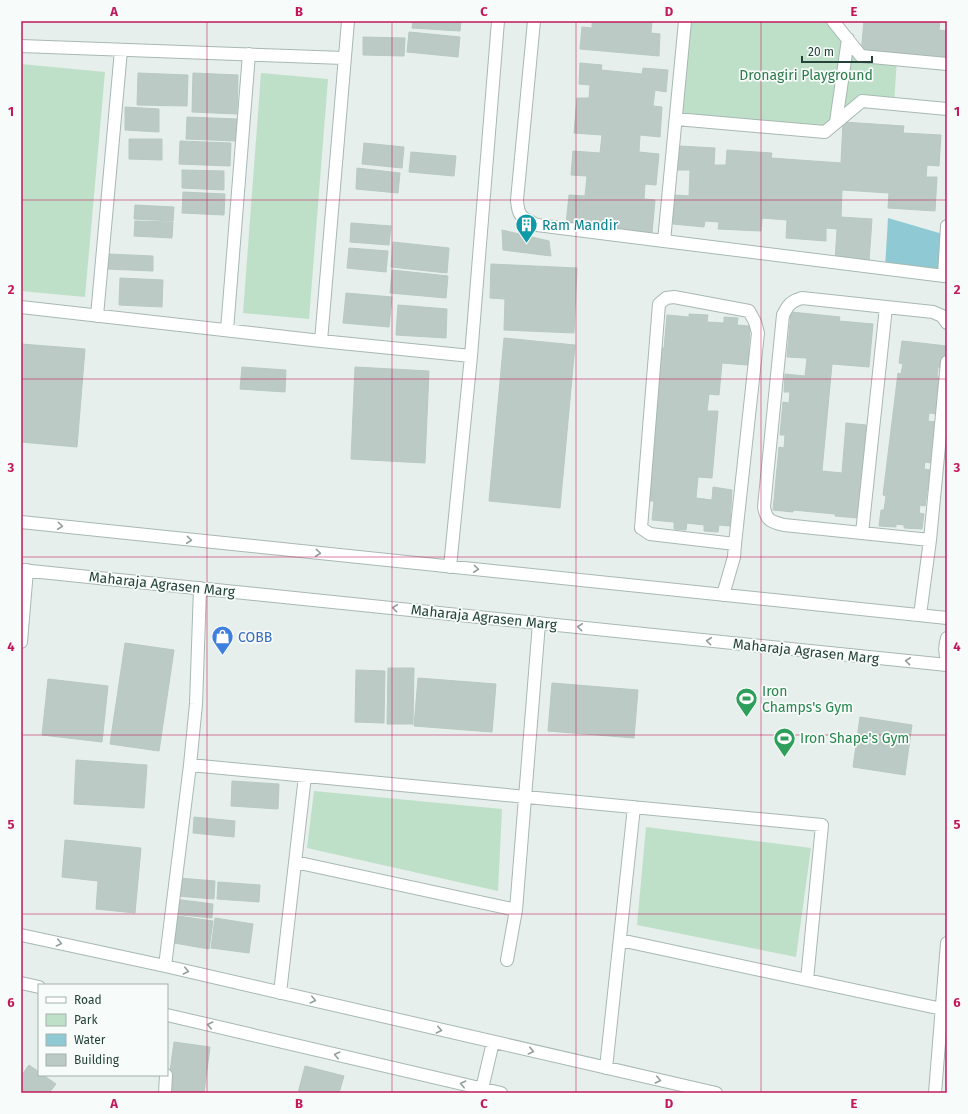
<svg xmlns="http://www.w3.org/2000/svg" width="968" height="1114" viewBox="0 0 968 1114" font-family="'Fira Sans',sans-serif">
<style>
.green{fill:#bfe0c8}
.water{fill:#8ec9d4}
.building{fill:#bbcac4;stroke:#b8c9c2}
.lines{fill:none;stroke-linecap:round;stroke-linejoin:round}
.minor-casing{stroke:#a8b8b2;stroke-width:14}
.minor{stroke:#fff;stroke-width:12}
.oneway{stroke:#92a09c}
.grid{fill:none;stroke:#c2185b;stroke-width:1;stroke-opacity:0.55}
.labels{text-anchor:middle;stroke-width:3.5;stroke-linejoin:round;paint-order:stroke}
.park-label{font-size:14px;fill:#2d7a4b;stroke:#f7fbf9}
.culture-label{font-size:14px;fill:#0d838f;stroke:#f7fbf9;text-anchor:start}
.street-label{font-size:14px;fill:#24423a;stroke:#f7fbf9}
.shop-label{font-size:14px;fill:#366cbe;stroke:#f7fbf9;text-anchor:start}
.leisure-label{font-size:14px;fill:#27864d;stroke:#f7fbf9;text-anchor:start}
.neatline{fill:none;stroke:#c2185b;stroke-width:1.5}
.grid-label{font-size:13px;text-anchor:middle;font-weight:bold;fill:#c2185b}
</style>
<rect width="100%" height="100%" fill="#e6efeb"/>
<path class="green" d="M685,21H833L861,56L897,59L894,104L862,101L825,132L676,119Z
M21,64L105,72L85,297L21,291Z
M261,73L328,79L309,319L243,313Z
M314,791L502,809L498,891L307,848Z
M646,827L811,848L796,957L637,925Z"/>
<path class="water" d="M888,218L946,235L944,276L885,269Z"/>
<path class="building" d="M413,21H461L460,31L412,28Z
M592,21H652L651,33L660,34L659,56L580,49L582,27L592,28Z
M864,21H940L939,30L947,31V60L861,53Z
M409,32L460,37L458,57L407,52Z
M363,37L405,38L404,56L363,55Z
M580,63L602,65L601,70L642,74L643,68L668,70L666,92L655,90L653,106L662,107L660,137L640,135L639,152L659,154L656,185L645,184L644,199L655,200L652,233L566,225L569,195L585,196L587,176L571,175L573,151L600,153L602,135L574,133L577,98H589L590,85L579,84Z
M138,73L188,75L187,106L137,105Z
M193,73L238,75L237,114L192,112Z
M125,107L159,109V132L125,130Z
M187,117L237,119L236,141L186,139Z
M843,122L904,126L903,133L941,135L939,166L927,165L926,177H937L935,211L888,208L889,193L842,190L841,217L872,219L869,262L835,260L837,229L826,228V241L786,238L787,220L762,218L761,231L718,229L719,222L705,221L704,227L673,224L675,195L689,196L690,170H677L679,146L715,148L714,165H726L727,150L772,153L771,158L841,163Z
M129,139H162V160L129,159Z
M180,141L231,143L230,166L179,164Z
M364,143L404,147L402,168L362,164Z
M411,152L456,156L454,176L409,172Z
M357,168L400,173L398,193L356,189Z
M182,170L224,171V190L182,188Z
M183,192L225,194L224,215L182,213Z
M135,205L174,207L173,221L134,219Z
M135,221L173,222L172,238L134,236Z
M351,223L391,226L389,245L350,242Z
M502,230L549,241L551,256L503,250Z
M393,242L449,248L447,273L391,267Z
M349,248L388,251L386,272L347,268Z
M109,254L153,256V271L108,269Z
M491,264L577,268L574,333L504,330L505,299L490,298Z
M392,270L448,276L446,298L390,293Z
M120,278L163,280L162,307L119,305Z
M346,293L392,297L389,327L343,323Z
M398,305L447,309L446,338L396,335Z
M791,312L840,317L839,321L873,324L869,367L832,364L822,471L842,473L846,423L866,425L858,518L835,516V514L793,510V512L773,510L779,447L784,448L785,435H780L783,402L789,403L790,392H784L785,374L805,376L807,358L787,357Z
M689,314L708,315L707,322L724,323V317L738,318L737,325L750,326L748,365L722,363L719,395L709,394L707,411H718L712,478L698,477L696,498L712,500L713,487L732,490L730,526L719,525L718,532L704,531V525L687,523L686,530L674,529V522L652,520L654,501H648L661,348H664L667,315L689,317Z
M504,338L575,345L560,508L489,501Z
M902,341L947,346L944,368L938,367L937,377L943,378L937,414L929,413L928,421L936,422L931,463L925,462L924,469L930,470L925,506L920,505L919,513L924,514L922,529L904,528V525L896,524V527L879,526L881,510H884L886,496L883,495L898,373L901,374L903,364L899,363Z
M21,344L85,349L77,447L21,442Z
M242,367L286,370L285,392L240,389Z
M355,367L429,371L425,463L351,459Z
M125,643L174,650L159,751L110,744Z
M388,668H414L413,724H387Z
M356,670L385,671L384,723L355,722Z
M418,678L496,684L492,732L414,726Z
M48,679L108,686L102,742L42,735Z
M552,683L638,690L634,738L548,731Z
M860,717L912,725L905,775L853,767Z
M76,760L147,765L144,808L74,804Z
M232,781L279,784L278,809L231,806Z
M194,817L235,821L234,837L193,833Z
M65,840L141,848L135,913L96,909L98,881L62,877Z
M179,878L215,881L214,899L177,896Z
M218,882L260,885L259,902L217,899Z
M174,899L213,904L212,918L172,914Z
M178,916L213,921L209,949L174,943Z
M215,918L253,924L249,953L211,948Z
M174,1042L210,1047L204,1093H167Z
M29,1065L39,1072V1075H43L56,1084L49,1093H21V1076Z
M305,1066L344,1076L339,1093H298Z"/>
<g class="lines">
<defs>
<path id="minor" d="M534,21L517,200C518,217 522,218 537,225L664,241
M685,21L664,241L944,276L947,226
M833,21L861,56L947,64
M21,46L344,58
M676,119L825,132L862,101L947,109
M836,122L848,39
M21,307L321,341L471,356
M97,316L121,50
M227,330L249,54
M321,341L348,21
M21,522L947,618
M862,533L886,307
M930,540L784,525C771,522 766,520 764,507L783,315C788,305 791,301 802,298L933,312L942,316L947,323
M450,567L471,356L498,21
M21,570L947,665
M723,595L734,557L735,544L758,333L755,322L749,311L674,297L666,298L659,304L641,528L650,534L735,544
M920,615L930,540L947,362
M947,638C945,645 944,652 947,659
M21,642L27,570
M190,765L822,825L807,980
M295,862L516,910L539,623
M21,935L165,966L716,1093
M620,940L942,1009
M507,960L516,910
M165,966L190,765L196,704L200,588
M21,983L39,987
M280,993L305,776
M167,1015L501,1093
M606,1068L634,807
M165,1093L166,1075
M481,1093L493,1042
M935,1093L947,943"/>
</defs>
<use href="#minor" class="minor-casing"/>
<use href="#minor" class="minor"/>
</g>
<defs><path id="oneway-chevron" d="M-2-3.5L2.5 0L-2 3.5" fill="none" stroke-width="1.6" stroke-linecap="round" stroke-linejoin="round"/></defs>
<g class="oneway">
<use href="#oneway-chevron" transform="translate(60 526) rotate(6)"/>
<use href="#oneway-chevron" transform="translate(189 540) rotate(6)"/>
<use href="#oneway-chevron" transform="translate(318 553) rotate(6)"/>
<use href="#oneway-chevron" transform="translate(476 569) rotate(6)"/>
<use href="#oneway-chevron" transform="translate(395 608) rotate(-174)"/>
<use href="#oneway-chevron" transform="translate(580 627) rotate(-174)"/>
<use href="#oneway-chevron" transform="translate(709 641) rotate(-174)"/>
<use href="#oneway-chevron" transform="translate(908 661) rotate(-174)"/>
<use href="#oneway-chevron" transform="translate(59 943) rotate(12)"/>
<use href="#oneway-chevron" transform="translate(186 971) rotate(13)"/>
<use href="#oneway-chevron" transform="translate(313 1000) rotate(13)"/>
<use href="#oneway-chevron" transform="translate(210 1025) rotate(-167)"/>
<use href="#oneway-chevron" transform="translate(439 1030) rotate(13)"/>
<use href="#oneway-chevron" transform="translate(531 1051) rotate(13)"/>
<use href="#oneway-chevron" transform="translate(337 1055) rotate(-167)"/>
<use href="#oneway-chevron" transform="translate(658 1080) rotate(13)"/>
<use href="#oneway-chevron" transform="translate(463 1084) rotate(-167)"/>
</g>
<path class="grid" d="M207,21V1093M392,21V1093M576,21V1093M761,21V1093M21,200H947M21,379H947M21,557H947M21,735H947M21,914H947"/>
<defs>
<symbol id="building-pin" viewBox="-11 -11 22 30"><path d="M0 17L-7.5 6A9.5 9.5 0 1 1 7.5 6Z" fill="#0f9aa8" stroke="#f7fbf9"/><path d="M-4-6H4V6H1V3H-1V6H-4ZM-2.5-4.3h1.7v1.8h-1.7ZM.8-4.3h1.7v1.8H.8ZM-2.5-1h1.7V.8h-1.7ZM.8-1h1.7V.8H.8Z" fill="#fff"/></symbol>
<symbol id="shop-pin" viewBox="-11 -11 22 30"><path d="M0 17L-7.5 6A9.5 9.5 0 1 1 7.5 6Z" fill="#3f7fe0" stroke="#f7fbf9"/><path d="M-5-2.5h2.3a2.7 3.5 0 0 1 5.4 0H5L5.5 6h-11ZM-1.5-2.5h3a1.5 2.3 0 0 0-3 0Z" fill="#fff"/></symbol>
<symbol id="stadium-pin" viewBox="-11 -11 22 30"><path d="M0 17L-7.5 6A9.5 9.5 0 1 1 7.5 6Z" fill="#2e9e5b" stroke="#f7fbf9"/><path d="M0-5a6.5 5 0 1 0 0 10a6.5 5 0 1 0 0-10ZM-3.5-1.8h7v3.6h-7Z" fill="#fff"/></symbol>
</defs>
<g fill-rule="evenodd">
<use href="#building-pin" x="514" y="212" width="25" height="34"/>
<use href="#shop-pin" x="210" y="624" width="25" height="34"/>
<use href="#stadium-pin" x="734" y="686" width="25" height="34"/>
<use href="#stadium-pin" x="772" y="726" width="25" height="34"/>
</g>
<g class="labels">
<g class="park-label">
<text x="806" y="80">Dronagiri Playground</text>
</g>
<g class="culture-label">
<text x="542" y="230">Ram Mandir</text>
</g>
<g class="street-label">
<text transform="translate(162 584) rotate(6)" y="5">Maharaja Agrasen Marg</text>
<text transform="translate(484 617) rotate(6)" y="5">Maharaja Agrasen Marg</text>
<text transform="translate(806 651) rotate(6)" y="5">Maharaja Agrasen Marg</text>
</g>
<g class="shop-label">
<text x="238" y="642">COBB</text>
</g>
<g class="leisure-label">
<text x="762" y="696">Iron<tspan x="762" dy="16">Champs's Gym</tspan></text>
<text x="800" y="743">Iron Shape's Gym</text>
</g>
</g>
<rect width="968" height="1114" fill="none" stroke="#f7fbf9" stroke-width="44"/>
<rect x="38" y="984" width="130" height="92" fill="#f7fbf9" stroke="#a3b1ad"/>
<rect x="46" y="997" width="20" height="6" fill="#ffffff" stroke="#a3b1ad"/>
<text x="74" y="1004" font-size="12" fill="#24423a">Road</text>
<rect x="46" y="1014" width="20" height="12" fill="#bfe0c8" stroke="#a3b1ad"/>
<text x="74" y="1024" font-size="12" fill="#24423a">Park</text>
<rect x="46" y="1034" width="20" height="12" fill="#8ec9d4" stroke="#a3b1ad"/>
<text x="74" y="1044" font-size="12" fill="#24423a">Water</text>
<rect x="46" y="1054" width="20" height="12" fill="#bbcac4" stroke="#a3b1ad"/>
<text x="74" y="1064" font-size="12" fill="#24423a">Building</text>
<path d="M802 56v6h70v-6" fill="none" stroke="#24423a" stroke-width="2"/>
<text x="808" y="56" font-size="12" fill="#24423a" stroke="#f7fbf9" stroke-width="3" paint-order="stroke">20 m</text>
<rect x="22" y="22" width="924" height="1070" class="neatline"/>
<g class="grid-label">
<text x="114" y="16">A</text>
<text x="299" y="16">B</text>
<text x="484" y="16">C</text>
<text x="669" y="16">D</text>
<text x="854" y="16">E</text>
<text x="11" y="116">1</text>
<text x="957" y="116">1</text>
<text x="11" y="294">2</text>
<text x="957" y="294">2</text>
<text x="11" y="472">3</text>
<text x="957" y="472">3</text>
<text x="11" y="651">4</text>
<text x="957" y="651">4</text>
<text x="11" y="829">5</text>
<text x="957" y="829">5</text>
<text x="11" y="1007">6</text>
<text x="957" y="1007">6</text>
<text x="114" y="1108">A</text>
<text x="299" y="1108">B</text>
<text x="484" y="1108">C</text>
<text x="669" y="1108">D</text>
<text x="854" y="1108">E</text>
</g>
</svg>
